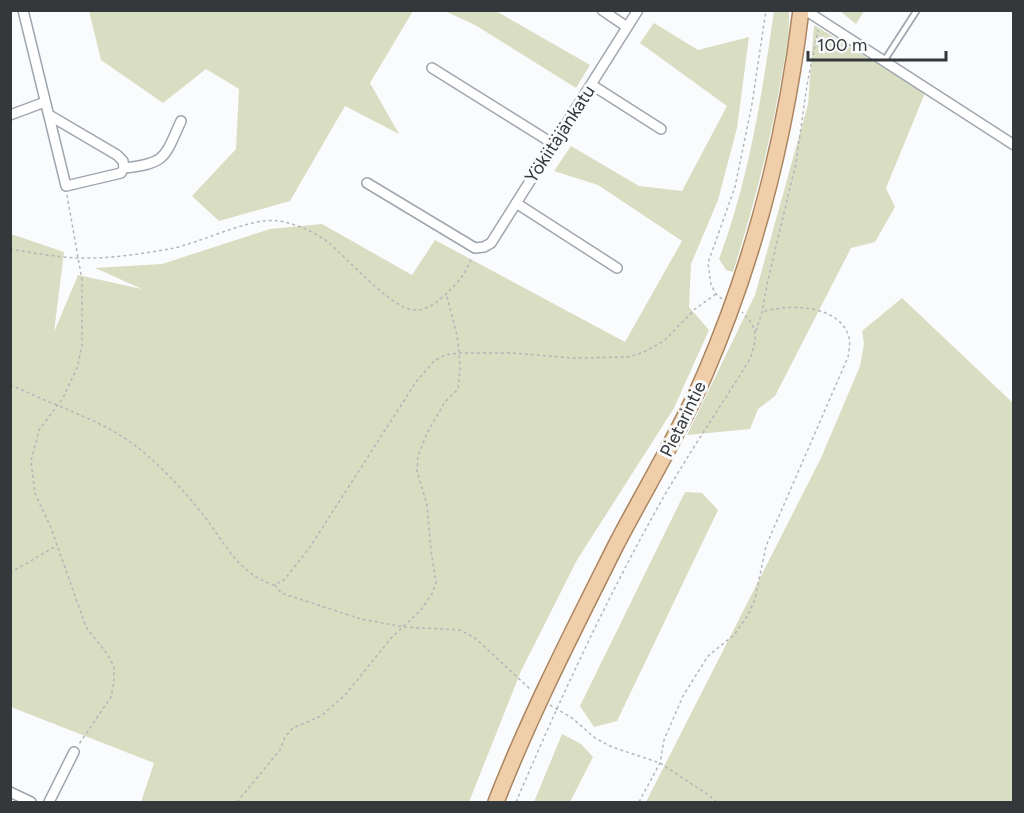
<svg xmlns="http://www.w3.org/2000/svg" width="1024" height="813" viewBox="0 0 1024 813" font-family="Figtree,sans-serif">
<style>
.green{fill:#d9ddc2}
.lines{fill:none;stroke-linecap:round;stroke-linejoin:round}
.lane-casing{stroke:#9fa6af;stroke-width:8}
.street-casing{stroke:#9fa6af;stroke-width:12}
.primary-casing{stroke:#a9855f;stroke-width:18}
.path{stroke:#b4b6b8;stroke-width:1.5;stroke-dasharray:3 3;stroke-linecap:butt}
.lane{stroke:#fff;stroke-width:4.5}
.street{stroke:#fff;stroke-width:9}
.primary{stroke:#f1ceaa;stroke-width:15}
.labels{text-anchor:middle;stroke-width:6;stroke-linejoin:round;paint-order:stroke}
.street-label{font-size:18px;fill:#35383b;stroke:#fafbfd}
</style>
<rect width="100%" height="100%" fill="#fafbfd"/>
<path class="green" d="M89,11H413L370,83L399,134L345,106L290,201L219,221L192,196L236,149L239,89L206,69L163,103L101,60Z
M445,11H496L590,65L576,88L475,25Z
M774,11H789C790,33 785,57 781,79C770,144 753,209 733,272L726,270L719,259C749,179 762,95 774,11Z
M840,11H864L856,24Z
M654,23L698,50L749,37L737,128L718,200L691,264L689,307L709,330L674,408L577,560L521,671L469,802H141L154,763L11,707V234L64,252L54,332L78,275L142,289L95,268L162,264L270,229L322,224L412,275L435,240L625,342L682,241L598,185L554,171L571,146L639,186L682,191L727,106L640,43Z
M814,25L925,93L886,188L895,207L875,242L851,248L775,396L758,409L750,429L687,435L755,295L808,104Z
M902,298L1013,403V802H646L821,458L860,366L864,344L862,331Z
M685,492L702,493L718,510L617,721L594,727L580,706Z
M562,734L581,744L593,757L570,802H534Z"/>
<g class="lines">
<defs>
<path id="lane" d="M884,61L917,10"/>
<path id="street" d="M23,10L66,186L121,173L124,168C167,163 164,158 181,121
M602,10L627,27
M805,10L1014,145
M432,68L552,143
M592,85L661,129
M10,115L45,102
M49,115L117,155L123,161L124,168
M367,183L475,248L484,247L491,243L638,10
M516,203L617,268
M10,792L31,802
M49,802L74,752"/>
<path id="primary" d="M496,802C530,715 573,631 615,547C645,489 679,434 705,374C755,258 786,135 801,10"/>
</defs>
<use href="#lane" class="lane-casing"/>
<use href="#street" class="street-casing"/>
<use href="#primary" class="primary-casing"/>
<path class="path" d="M67,195L82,280V346L77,368L63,398L39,430L31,461L35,493L51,528L86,627L108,655L114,667V681L111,697L79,744
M10,249C33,253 56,257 78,258C108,259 140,254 169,249C199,244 252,216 279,221C297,224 315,232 329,243C348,259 392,309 414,310C427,311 437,302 446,294C458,283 466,273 472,257
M722,299L716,294L711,285L708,263L735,187L752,104L766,10
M756,331L762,312L768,280L796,163L807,85L818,30
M10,385C26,391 41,399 57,405C92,420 118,430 148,456C168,474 188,495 204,516C226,544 237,573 274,585L284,580L310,547L416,382L434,361L445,355L459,353H514L573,358L629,357L644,352L664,341L695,309L716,294
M10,573L56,546
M275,585L281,593L361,619L404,627L460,630L475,638L530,689
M550,705L572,718L595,738L612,747L660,763L710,796L716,802
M237,802L280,750L285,737L293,728L321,716L345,695L392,637L420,611L432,594L436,583L431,550L427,505L417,471L418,456L427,433L445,402L458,389L460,369L459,353L457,335L446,293
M516,802C560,699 607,597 663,498C690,451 721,406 750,359C757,338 759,329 742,312
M639,802L660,763L664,740L683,696L708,656L734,635L748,615L755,599L766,546L848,357C849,350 851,341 848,334C836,304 788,304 762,312"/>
<use href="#lane" class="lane"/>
<use href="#street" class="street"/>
<use href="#primary" class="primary"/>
</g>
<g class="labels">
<g class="street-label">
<text transform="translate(560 134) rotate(-57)" y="6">Yökiitäjänkatu</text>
<text transform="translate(683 419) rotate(-64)" y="6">Pietarintie</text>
</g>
</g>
<rect width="1024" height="813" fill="none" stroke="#35383b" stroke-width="24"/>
<path d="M808 51v9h138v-9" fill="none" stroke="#35383b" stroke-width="3"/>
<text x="817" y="51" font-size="18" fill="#35383b" stroke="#fafbfd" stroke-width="4.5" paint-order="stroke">100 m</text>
</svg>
